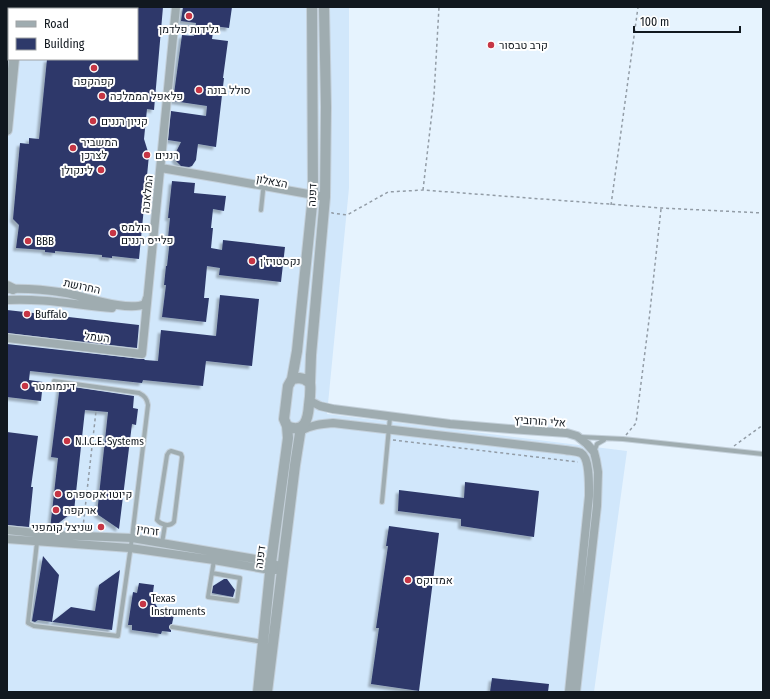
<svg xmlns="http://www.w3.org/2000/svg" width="770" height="699" viewBox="0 0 770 699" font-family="'Fira Sans Condensed',Heebo,sans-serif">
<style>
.built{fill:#d1e7fb;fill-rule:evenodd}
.building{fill:#2e396a;filter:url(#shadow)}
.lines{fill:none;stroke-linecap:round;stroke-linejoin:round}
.service-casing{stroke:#c4d0da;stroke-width:6}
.minor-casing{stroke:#c4d0da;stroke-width:10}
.tertiary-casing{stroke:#c4d0da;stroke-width:12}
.path{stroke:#929ca6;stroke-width:1.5;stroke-dasharray:3 3;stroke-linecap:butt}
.service{stroke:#9facb0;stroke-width:4}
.minor{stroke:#9facb0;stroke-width:8}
.tertiary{stroke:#9facb0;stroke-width:10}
.poi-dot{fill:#c63645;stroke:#fff;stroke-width:1.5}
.labels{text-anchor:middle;stroke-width:4;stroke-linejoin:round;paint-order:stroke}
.poi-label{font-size:11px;fill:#11181f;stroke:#fff;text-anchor:start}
.street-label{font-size:11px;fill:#11181f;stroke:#fff}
</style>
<defs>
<filter id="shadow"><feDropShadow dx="-3" dy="3" stdDeviation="1" flood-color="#0004"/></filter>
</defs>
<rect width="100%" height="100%" fill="#e6f3fe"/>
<path class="built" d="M7,7H349V188L327,414L627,451L594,692H7ZM9,9H137V59H9Z"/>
<path class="building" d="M137,7H163L154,110L147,109L144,139L149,155L139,259L112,256V258L102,257V255L55,251V253L45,252V250L16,248L19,225L13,219L20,143L29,144V138L39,139L47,59H137Z
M183,7H232L229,28L214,26L212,39L228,41L223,78H224L216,147L198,144L196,160L192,166L189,167L181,166L175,160V156L176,152L181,142L168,140L171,111L206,116L207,106L173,101L182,35L194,36L196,23L181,21Z
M172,181L195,183L194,193L226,196L224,211L213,209L211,228H213L211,248L222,250L223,240L285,247L281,282L219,275L220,268L207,266L204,298H209L206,322L162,317L166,285H164L166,266H167L170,239L168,238L170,218H168Z
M220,295L259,299L252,366L206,361L203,386L143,380L142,383L30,371L29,380L43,382L41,401L7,397V344L141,359H144L145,360L158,361L161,330L216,336Z
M7,310L139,325L137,348L7,333Z
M60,385L134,396L133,408L138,409L136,425L132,424L119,529L97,514L108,412L85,410L74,511L51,529H50L58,458L51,457Z
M7,432L38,436L31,487H33L29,527L7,525Z
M465,482L539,491L534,537L461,526V519L398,511L399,490L464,498Z
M389,526L439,533L419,691L371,684L379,628H376L388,546H386Z
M43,556L59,575L52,622L71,607L95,611L99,585L120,570L112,630L38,620L35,622L32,621Z
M224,579H227L235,590L233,597L212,593L213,586Z
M139,583L154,585L152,599L162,614L174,615L172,624L170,625L169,627L170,629L171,630V632L162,631L161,634L132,630V625H128L133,592L137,593Z
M492,678L549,684L548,692H490Z"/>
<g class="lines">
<defs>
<path id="service" d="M261,210L263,191
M580,437L623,439L763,454
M171,451L181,454L182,457L174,522C170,527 161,525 157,520L167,455L169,452Z
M594,452L597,444L604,440
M382,502L390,417
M37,542L28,623L34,626L118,636L132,538L148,405C147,399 145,396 139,393L54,381
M162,543L165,525
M212,573L240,578L237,601L208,597L214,560
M172,627L263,642"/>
<path id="minor" d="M161,168L219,178L325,197
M7,289C26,288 47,290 66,293C86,297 128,312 145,304L147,298
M7,300C42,298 77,305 112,308
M7,338L142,354L176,7
M310,401L320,406L333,409L450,424L510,429L567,433L577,436L587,444L594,452L596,460L598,472L597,506L576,692
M300,431C311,425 321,424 333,423L565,450C570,451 576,451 581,453C590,458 589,486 589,496L569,692
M7,530L54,535L132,538L261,560L283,567
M7,539L130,548L214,560L270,570H276"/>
<path id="tertiary" d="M19,9L20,7
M7,11V7
M7,130L14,59
M7,286L13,289
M299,378L304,379L310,383C311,391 310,398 309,405C308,419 305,434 287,426L284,419L288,386L292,379Z
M292,379L297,351L313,195L312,7
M310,383L311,355L325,197L326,107L324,7
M258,692L271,563L288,438L287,426
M267,692L295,465L301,427"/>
</defs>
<use href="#service" class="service-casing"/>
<use href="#minor" class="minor-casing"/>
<use href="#tertiary" class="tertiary-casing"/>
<path class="path" d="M423,190L434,95L439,7
M611,205L638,7
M332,212V213L347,215L388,192L423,190L661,208L763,213
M626,435L636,423L649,320L661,209
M393,440L578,462
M734,446L763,425
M59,528L64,524L83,527L96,411"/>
<use href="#service" class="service"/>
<use href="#minor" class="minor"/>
<use href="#tertiary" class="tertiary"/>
</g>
<g class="poi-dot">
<circle cx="189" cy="16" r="4"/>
<circle cx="491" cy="45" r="4"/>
<circle cx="94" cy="68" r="4"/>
<circle cx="199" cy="90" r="4"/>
<circle cx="102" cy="96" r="4"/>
<circle cx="93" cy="121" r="4"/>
<circle cx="73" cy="148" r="4"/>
<circle cx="147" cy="155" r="4"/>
<circle cx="101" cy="170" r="4"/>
<circle cx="113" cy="233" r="4"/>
<circle cx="28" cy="241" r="4"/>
<circle cx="252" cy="261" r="4"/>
<circle cx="27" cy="314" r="4"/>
<circle cx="25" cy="386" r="4"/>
<circle cx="67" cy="441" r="4"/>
<circle cx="58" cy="494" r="4"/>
<circle cx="56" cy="510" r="4"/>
<circle cx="101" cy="527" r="4"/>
<circle cx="408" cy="580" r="4"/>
<circle cx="143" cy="604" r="4"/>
</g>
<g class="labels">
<g class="poi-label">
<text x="189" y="33" text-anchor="middle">גלידות פלדמן</text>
<text x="499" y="49">קרב טבסור</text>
<text x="94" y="85" text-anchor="middle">קפהקפה</text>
<text x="207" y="94">סולל בונה</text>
<text x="110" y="100">פלאפל הממלכה</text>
<text x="101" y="125">קניון רננים</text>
<text x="81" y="146">המשביר<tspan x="81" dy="13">לצרכן</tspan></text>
<text x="155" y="159">רננים</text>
<text x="93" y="174" text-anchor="end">לינקולן</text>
<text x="121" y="231">הולמס<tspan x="121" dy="13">פלייס רננים</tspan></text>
<text x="36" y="245">BBB</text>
<text x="260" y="265">נקסטויז'ן</text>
<text x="35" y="318">Buffalo</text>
<text x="33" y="390">דינמומטר</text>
<text x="75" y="445">N.I.C.E. Systems</text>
<text x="66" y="498">קיוטו אקספרס</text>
<text x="64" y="514">ארקפה</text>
<text x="93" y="531" text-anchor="end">שניצל קומפני</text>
<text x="416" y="584">אמדוקס</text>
<text x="151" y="602">Texas<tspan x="151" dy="13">Instruments</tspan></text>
</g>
<g class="street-label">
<text transform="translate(272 181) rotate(11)" y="4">הצאלון</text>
<text transform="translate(147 194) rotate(-84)" y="4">המלאכה</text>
<text transform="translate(312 195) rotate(-88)" y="4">דפנה</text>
<text transform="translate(82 286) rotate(12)" y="4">החרושת</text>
<text transform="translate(97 337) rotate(7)" y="4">העמל</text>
<text transform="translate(540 421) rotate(4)" y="4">אלי הורוביץ</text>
<text transform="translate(148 530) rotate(9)" y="4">זרחין</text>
<text transform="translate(260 557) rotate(-83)" y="4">דפנה</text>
</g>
</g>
<rect width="770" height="699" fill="none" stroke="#11181f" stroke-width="16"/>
<rect x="8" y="8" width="130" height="52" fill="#ffffff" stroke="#a0a3a5"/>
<rect x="16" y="21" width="20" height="6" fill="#9facb0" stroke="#a0a3a5"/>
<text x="44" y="28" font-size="12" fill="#11181f">Road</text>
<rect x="16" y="38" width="20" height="12" fill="#2e396a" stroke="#a0a3a5"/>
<text x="44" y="48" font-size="12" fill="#11181f">Building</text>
<path d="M634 26v6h106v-6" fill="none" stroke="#11181f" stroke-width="2"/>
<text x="640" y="26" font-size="12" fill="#11181f" stroke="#ffffff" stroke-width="3" paint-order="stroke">100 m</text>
</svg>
